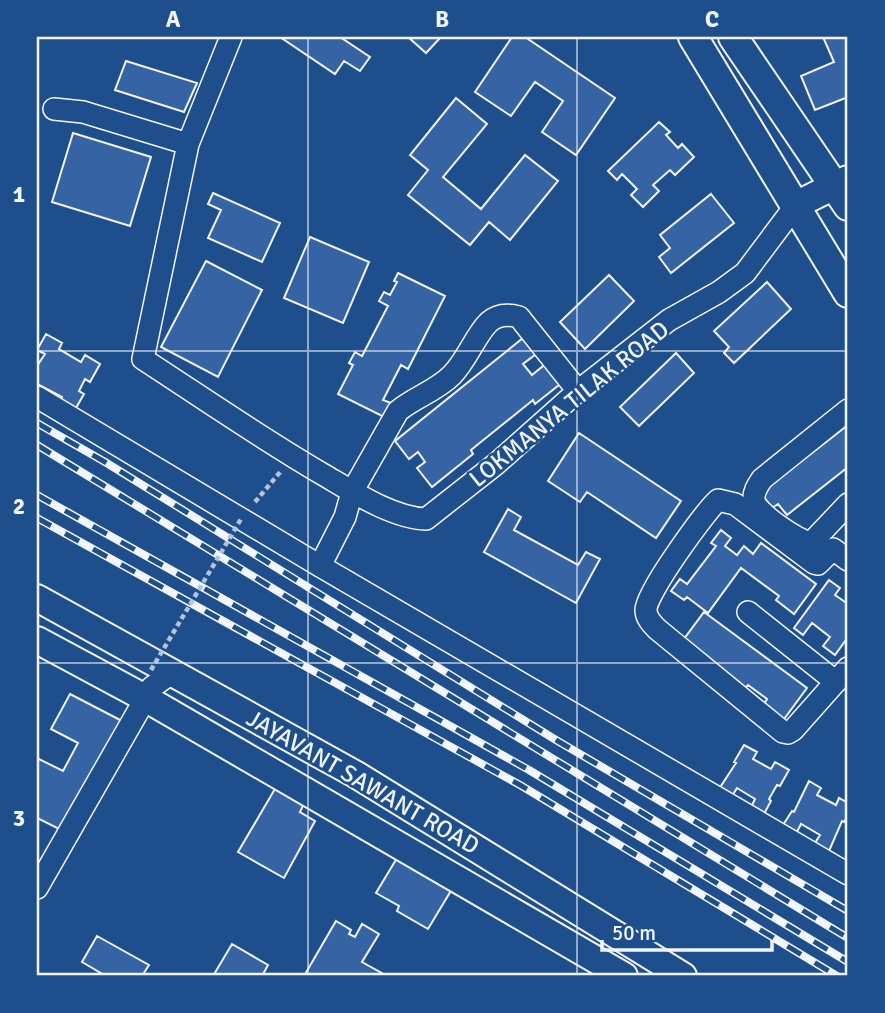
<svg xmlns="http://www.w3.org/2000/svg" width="885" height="1013" viewBox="0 0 885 1013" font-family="Signika,sans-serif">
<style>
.building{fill:#3563a3;stroke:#f2f6ff;stroke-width:2}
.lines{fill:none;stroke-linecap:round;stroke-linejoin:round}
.minor-casing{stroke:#f2f6ff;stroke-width:24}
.tertiary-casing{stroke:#f2f6ff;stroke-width:30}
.secondary-casing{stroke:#f2f6ff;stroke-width:32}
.path{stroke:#b3c4dc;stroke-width:4.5;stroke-dasharray:5 3.5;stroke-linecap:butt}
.minor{stroke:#1f4e8c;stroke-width:21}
.tertiary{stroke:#1f4e8c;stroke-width:26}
.secondary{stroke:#1f4e8c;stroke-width:28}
.rail-casing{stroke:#f2f6ff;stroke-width:8}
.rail{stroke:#1f4e8c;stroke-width:5;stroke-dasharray:16;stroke-linecap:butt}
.path-bridge{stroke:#b3c4dc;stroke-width:4.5;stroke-dasharray:5 3.5;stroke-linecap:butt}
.grid{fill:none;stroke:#f2f6ff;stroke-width:2;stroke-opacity:0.55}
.labels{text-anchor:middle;stroke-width:5;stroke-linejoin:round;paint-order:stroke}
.street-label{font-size:24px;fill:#f2f6ff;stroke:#1f4e8c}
.neatline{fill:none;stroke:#f2f6ff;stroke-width:2.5}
.grid-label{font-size:23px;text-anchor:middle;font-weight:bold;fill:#f2f6ff}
</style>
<rect width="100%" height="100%" fill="#1f4e8c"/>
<path class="building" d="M280,37H340L370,57L360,71L344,61L335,74Z
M408,37H441L426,53Z
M512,37H525L615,98L576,155L542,132L563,101L535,82L511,116L475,92Z
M823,37H848V97L815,110L801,76L834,62Z
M126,61L197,83L184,112L115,90Z
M456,98L487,124L443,177L481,209L525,155L558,181L510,240L489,222L470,245L408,195L428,170L410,155Z
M659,122L670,132L666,135L678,148L682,144L694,157L675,175L670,170L653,185L659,191L643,207L631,195L637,189L622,174L617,180L608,171Z
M73,133L151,157L130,226L52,202Z
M213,193L280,223L262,262L208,238L221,210L208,204Z
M711,194L734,223L671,273L659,257L670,248L660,235Z
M310,237L369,262L343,323L284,298Z
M206,261L262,290L218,377L161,347Z
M398,273L445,296L408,369L401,365L383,400L391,403L384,417L338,394L353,365L349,363L355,352L362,356L388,306L379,301L384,292L390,295L397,282L394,281Z
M609,275L634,301L585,349L560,322Z
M767,282L791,309L734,363L724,353L729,347L714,331Z
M46,334L62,343L59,349L81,362L85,355L100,364L90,382L85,379L79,391L84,394L73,413L58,404L62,397L39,385L37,390V366L45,354L37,350Z
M523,338L536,354L523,364L532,375L548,362L564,381L535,404L533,400L471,450L473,454L432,487L417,468L425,462L418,452L409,459L395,441Z
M676,353L694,373L639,426L620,407Z
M848,425V467L787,515L778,504L772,508L760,493Z
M579,433L681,501L656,538L587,492L580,502L548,481Z
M508,509L521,517L514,530L578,565L586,552L600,559L576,603L484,552Z
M721,530L731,538L725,546L737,555L744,546L753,554L761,543L816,584L794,614L776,600L779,596L741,568L708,613L687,597L684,600L671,591L680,579L687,584L716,546L711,543Z
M829,580L840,588L835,595L848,604V637L835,655L823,646L830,637L812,623L803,635L794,628Z
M704,612L807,688L784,719L764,704L767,699L748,685L744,689L681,643Z
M70,694L124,722L67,833L37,818V758L63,771L78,743L51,729Z
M744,745L757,752L753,759L771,769L775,762L789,770L780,786L777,785L769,799L771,801L764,814L751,807L755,799L737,788L732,796L719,789L736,763L734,762Z
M809,781L821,788L817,795L836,805L839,798L848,803V816L844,822L842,821L829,851L815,843L820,835L801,824L797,832L783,825L792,811L794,812Z
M279,782L307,797L300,812L315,821L284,878L238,852Z
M397,858L452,889L428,929L397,911L399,906L376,893Z
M336,921L351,930L349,934L355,937L362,924L379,934L362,962L387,976H304Z
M97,936L149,965L142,976H106L82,962Z
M232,944L268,965L262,976H213Z"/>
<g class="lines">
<defs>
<path id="minor" d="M231,37L188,144L143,359C203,398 262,439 324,475C353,492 393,518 426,519L496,464L578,391L669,320L719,292L745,273L796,205
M54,109L83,112L188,144
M37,397L320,566L848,874
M848,410L762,479C758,485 753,492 754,500C756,513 798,541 811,543L848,504
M848,560L833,549L818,564L814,563L735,504L718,500C705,512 645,594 646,610C646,618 652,624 657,629L783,732L788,733L793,730L848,668
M320,566L345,517L352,492L398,411C415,397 436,391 452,375C467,360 476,334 489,322C498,314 508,314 519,317L578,391
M748,612L836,682
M37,888L152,687L172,673"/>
<path id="tertiary" d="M796,205L848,179
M37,598L355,774L683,976
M37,640L145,698L624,976"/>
<path id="secondary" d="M693,37L848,293
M733,37L848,206"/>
</defs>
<use href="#minor" class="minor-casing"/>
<use href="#tertiary" class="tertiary-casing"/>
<use href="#secondary" class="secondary-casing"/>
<path class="path" d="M255,502L281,471"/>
<use href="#minor" class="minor"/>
<use href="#tertiary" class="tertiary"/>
<use href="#secondary" class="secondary"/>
<defs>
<path id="rail" d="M37,423L105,462L556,740L848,911
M37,445L848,938
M37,495L529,770L848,962
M37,518L520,785L837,976"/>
</defs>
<use href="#rail" class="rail-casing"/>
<use href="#rail" class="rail"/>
<path class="path-bridge" d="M151,670L241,519"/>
</g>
<path class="grid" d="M308,37V976M577,37V976M37,351H848M37,663H848"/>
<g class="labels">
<g class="street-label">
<text transform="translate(569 404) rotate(-39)" y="8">LOKMANYA TILAK ROAD</text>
<text transform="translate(363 782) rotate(30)" y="8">JAYAVANT SAWANT ROAD</text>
</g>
</g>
<rect width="885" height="1013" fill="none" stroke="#1f4e8c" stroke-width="77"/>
<path d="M602 940v10h170v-10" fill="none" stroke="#f2f6ff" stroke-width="3.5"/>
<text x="612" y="940" font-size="21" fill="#f2f6ff" stroke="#1f4e8c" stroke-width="5" paint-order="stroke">50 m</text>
<rect x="38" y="38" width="808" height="936" class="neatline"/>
<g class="grid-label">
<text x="173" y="27">A</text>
<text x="442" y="27">B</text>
<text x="712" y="27">C</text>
<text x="19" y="202">1</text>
<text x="19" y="514">2</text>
<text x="19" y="826">3</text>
</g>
</svg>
